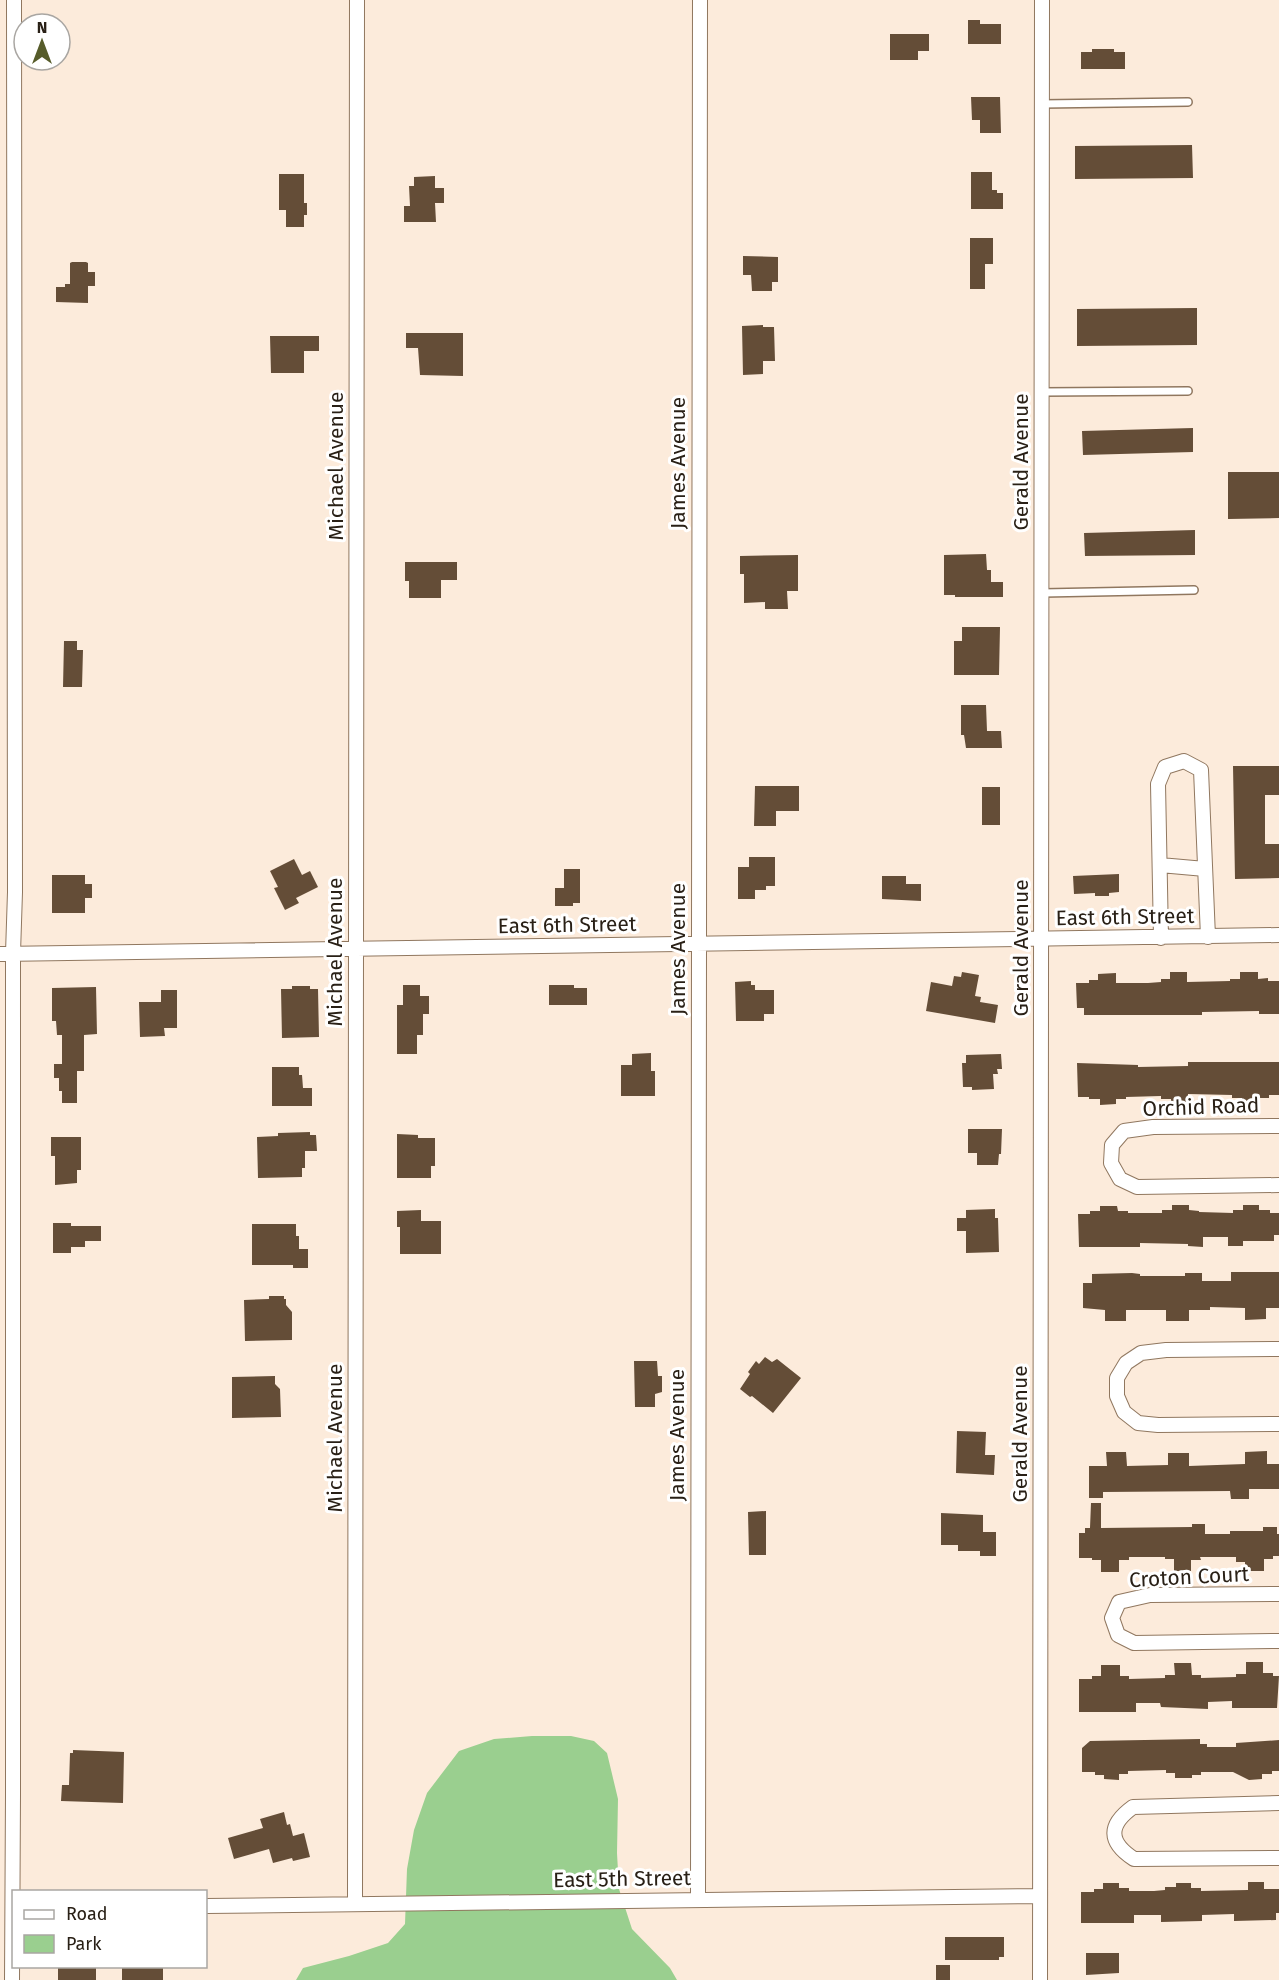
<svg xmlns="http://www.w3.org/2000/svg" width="1279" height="1980" viewBox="0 0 1279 1980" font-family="'Fira Sans',sans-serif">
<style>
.green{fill:#9acf8f}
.building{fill:#644d37}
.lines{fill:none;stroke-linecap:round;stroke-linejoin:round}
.service-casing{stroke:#90775f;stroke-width:10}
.minor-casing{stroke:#90775f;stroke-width:16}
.service{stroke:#fff;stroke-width:7}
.minor{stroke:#fff;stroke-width:14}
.labels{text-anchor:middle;stroke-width:6;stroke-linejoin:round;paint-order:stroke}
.street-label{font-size:21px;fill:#292016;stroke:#fff}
</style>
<rect width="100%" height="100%" fill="#fcebdb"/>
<path class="green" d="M532,1736H571L594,1741L607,1753L618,1799L617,1853L619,1889L632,1929L670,1968L677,1980H296L303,1968L349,1956L388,1943L405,1924L407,1869L414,1830L427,1793L459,1751L494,1739Z"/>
<path class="building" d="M968,20H980V24H1001V44H968Z
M890,34H929V51H918V60H890Z
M1092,49H1114V52H1125V69H1081V52H1092Z
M971,97H1000L1001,133H980V120H972Z
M1192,145L1193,178L1075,179V146Z
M971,172H992V190H997V193H1003V209H971Z
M279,174H304V203H307V215H304V227H286V210H279Z
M435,176V188H444V203H435L436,222H404V206H410L409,186H414V177Z
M970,238H993V264H985V289H970Z
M743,256L778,257V282H772V291H752L751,275H743Z
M72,262H86L88,263V272H95V286H88V303L56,302V287H65V284H70V263Z
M1197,308V345L1077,346V309Z
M763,325V327H774L775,361H763V374L743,375L742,326Z
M406,333H463V376L420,375L418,348H406Z
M270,336H319V351H304V373H271Z
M1193,428V452L1083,455L1082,431Z
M1228,472H1279V518L1228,519Z
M1195,530V555L1085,556L1084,533Z
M986,554L987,570H991V582H1003V597H955V595H944V555Z
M798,555V591H787L788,609H765V602L744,603V574H740V556Z
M405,562H457V580H441V598H409V581H405Z
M962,627H1000L999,675H954V641H962Z
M64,641H77V650H83L82,687H63Z
M961,705H986L987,731H1001L1002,748H966L964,735H961Z
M1233,766H1279V795H1265V844H1279V878L1235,879Z
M755,786H799V811H776V826H754Z
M982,787H1000V825H982Z
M749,857H775V886H766V890H755V899H738V867H749Z
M294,859L302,875L310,871L318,887L296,898L299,903L285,910L274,888L278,887L270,871Z
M564,869H580V903H573V906H555V888H564Z
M1119,874V892L1109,893V896H1095V893L1074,894L1073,876Z
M52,875H85V884H92V898H85V913H52Z
M882,876H906V884H921V901L882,899Z
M962,972L979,975L975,996L981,997L980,1002L998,1005L995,1023L926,1011L931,982L952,986L954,976L961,977Z
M1170,972H1187V982L1230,981V979H1240V972H1258V979L1268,978V981H1279V1014H1259V1011L1202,1012V1015H1084V1008H1077L1076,983H1089V980H1098V974L1116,973V983H1148L1161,982V979H1170Z
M751,981V985H755V990H774V1014H764V1021H736L735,982Z
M403,985H420V996H429V1014H423V1035H417V1054H397V1005H403Z
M549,985H574V988H587V1005H549Z
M292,986H310V989H318L319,1037L282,1038L281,989H292Z
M96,987L97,1034L84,1035V1071H77V1103H62V1091H59V1078H54V1064H62V1035H57L56,1021H52V988Z
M161,990H177V1028H164L165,1036L140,1037L139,1002H161Z
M651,1053V1071H655V1096H621V1065H632V1054Z
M1001,1054L1002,1069H997L998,1074H993L994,1089L972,1090V1087H963L962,1063H966V1055Z
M1188,1062H1279V1095H1269V1098H1258V1103H1242V1098H1232V1095L1188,1094V1104H1171V1099H1161V1096L1126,1097V1099H1116V1104L1100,1105V1099H1089V1097H1078L1077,1063L1138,1065V1067L1188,1066Z
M272,1067H299V1075H302L303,1088H312V1106H272Z
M968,1129H1002L1001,1154H999L998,1165H977V1153H968Z
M310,1132V1135H316L317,1151H305V1168H302V1177L258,1178L257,1137L278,1136V1133Z
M397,1134L418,1135V1138H435V1166H431V1178H397Z
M51,1137H81V1170H77V1183L55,1185V1156H51Z
M1172,1205H1189V1210L1199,1211V1212L1233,1213V1210H1243V1205H1259V1210H1270V1213H1279V1235H1274V1241H1243V1246H1228V1237H1203V1247L1188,1246V1244L1140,1243V1247H1079L1078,1214H1090V1211H1100V1206H1117L1118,1211H1128V1213H1162V1210H1172Z
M995,1209V1218H998L999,1252L966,1253V1231H957V1218H966V1210Z
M421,1210V1221H441V1254H400V1227H397V1211Z
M53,1223H71V1226H101V1241H85V1247H71V1253H53Z
M252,1224H296V1236H299V1249H308V1268H293V1265H252Z
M1231,1272H1279V1308H1266V1319L1245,1320V1308L1210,1307V1310H1189V1321H1166V1310H1126V1321H1105V1310L1083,1308V1283H1092V1274L1132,1273L1140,1274V1276H1185V1273H1202V1281H1231Z
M269,1296H284V1299H286V1305L292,1312V1340L245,1341L244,1300L269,1299Z
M765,1357L772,1362L777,1359L801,1378L773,1413L752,1396L750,1397L740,1389L750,1374L748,1372L756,1361L759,1364Z
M634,1361H657L658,1376H662V1392L655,1394V1407H635Z
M275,1376V1384L280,1389L281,1417L232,1418V1377Z
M957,1431L986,1432L985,1455H995L994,1475L956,1473Z
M1267,1451V1464H1279V1489H1249V1499H1231L1230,1491L1103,1492V1498H1089V1466H1107L1106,1452H1126L1127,1466L1168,1465V1453H1189V1466L1245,1464V1452Z
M1091,1503H1101V1528L1192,1527V1524H1205V1534H1230V1531H1263V1527H1277V1534H1279V1556H1273V1559H1264V1571H1245V1562H1236V1557H1200L1201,1560H1191V1571H1174V1559H1165V1557H1129V1560H1119V1572H1101V1560H1092V1558H1079V1533H1085V1528H1090Z
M766,1511V1555H749L748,1512Z
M941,1513L983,1515V1532H996V1556H980V1551H958V1545H941Z
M1246,1662H1263V1673H1273V1676H1279L1277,1708H1232V1701L1208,1702V1709L1161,1707L1160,1703H1136V1712H1079V1679H1092V1676H1101V1665H1120V1676H1129V1679L1165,1678V1675H1175L1174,1663H1191L1192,1675H1201V1678L1236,1677V1674H1246Z
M1200,1739V1744H1207V1747H1236V1743L1279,1740V1771H1272V1774H1262V1779L1249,1780L1233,1772H1201V1775H1192V1778H1175V1773H1166V1770L1128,1771V1774H1119V1780L1104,1779V1775H1095V1772H1082V1748L1090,1741Z
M73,1750L124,1752L123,1803L61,1801L62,1785H69L70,1753H73Z
M284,1812L287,1825L290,1824L293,1836L304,1833L310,1857L293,1861L292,1858L273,1863L269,1849L234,1859L228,1838L263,1828L260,1819Z
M1248,1882H1264V1889H1279V1913H1276V1920L1234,1921V1914L1202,1915V1921L1161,1922V1915H1134V1923H1081V1892H1094V1889H1103V1883H1119V1888H1129V1891H1154L1165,1890V1887H1176V1883H1191V1888H1201V1891L1248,1890Z
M945,1937H1004V1957H999V1960H945Z
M1086,1953H1119V1973L1086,1975Z
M936,1965H950V1980H936Z
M58,1966H96V1980H58Z
M122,1966H163V1980H122Z"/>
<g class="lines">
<defs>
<path id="service" d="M1042,104L1188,102
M1042,392L1188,391
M1043,593L1194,590"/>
<path id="minor" d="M1160,865L1205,869
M1161,938L1158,784L1165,767L1184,761L1201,770L1208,937
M0,954L1279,935
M1279,1126L1153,1127L1124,1131L1112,1145L1111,1163L1120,1179L1137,1187L1279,1185
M1279,1349L1166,1350L1141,1353L1126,1363L1117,1378V1396L1124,1412L1138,1423L1158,1425L1279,1424
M1279,1594L1150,1595L1119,1602L1112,1618L1118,1635L1134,1643L1279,1641
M1279,1803L1133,1807C1108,1825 1108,1842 1134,1859L1279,1858
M698,1899L700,0
M355,1904L357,0
M206,1906L1040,1896
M12,1980L13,1795V953L15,892L14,0
M1040,1980L1042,0"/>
</defs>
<use href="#service" class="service-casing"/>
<use href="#minor" class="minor-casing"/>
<use href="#service" class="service"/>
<use href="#minor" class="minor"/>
</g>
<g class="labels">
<g class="street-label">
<text transform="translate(1021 462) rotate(-90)" y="7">Gerald Avenue</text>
<text transform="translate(678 463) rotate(-90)" y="7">James Avenue</text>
<text transform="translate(336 466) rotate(-90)" y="7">Michael Avenue</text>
<text transform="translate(1125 917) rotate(-1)" y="7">East 6th Street</text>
<text transform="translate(567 925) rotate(-1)" y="7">East 6th Street</text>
<text transform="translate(1021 948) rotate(-90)" y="7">Gerald Avenue</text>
<text transform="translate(678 949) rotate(-90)" y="7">James Avenue</text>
<text transform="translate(335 952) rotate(-90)" y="7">Michael Avenue</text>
<text transform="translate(1201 1107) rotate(-2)" y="7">Orchid Road</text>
<text transform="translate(1020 1434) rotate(-90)" y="7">Gerald Avenue</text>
<text transform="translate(677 1435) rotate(-90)" y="7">James Avenue</text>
<text transform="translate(335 1438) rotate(-90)" y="7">Michael Avenue</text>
<text transform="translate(1189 1577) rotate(-3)" y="7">Croton Court</text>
<text transform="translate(622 1879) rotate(-1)" y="7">East 5th Street</text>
</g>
</g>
<rect x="12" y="1890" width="195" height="78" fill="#ffffff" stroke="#a9a6a2" stroke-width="1.5"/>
<rect x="24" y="1910" width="30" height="9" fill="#ffffff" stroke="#a9a6a2" stroke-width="1.5"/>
<text x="66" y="1920" font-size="18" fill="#292016">Road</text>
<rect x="24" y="1935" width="30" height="18" fill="#9acf8f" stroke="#a9a6a2" stroke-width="1.5"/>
<text x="66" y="1950" font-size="18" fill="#292016">Park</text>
<g transform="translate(42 42)"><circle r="28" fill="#ffffff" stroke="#a9a6a2" stroke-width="1.5"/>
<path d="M0-4.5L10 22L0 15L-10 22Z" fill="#565c2a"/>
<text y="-9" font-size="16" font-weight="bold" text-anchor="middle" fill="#292016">N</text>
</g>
</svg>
